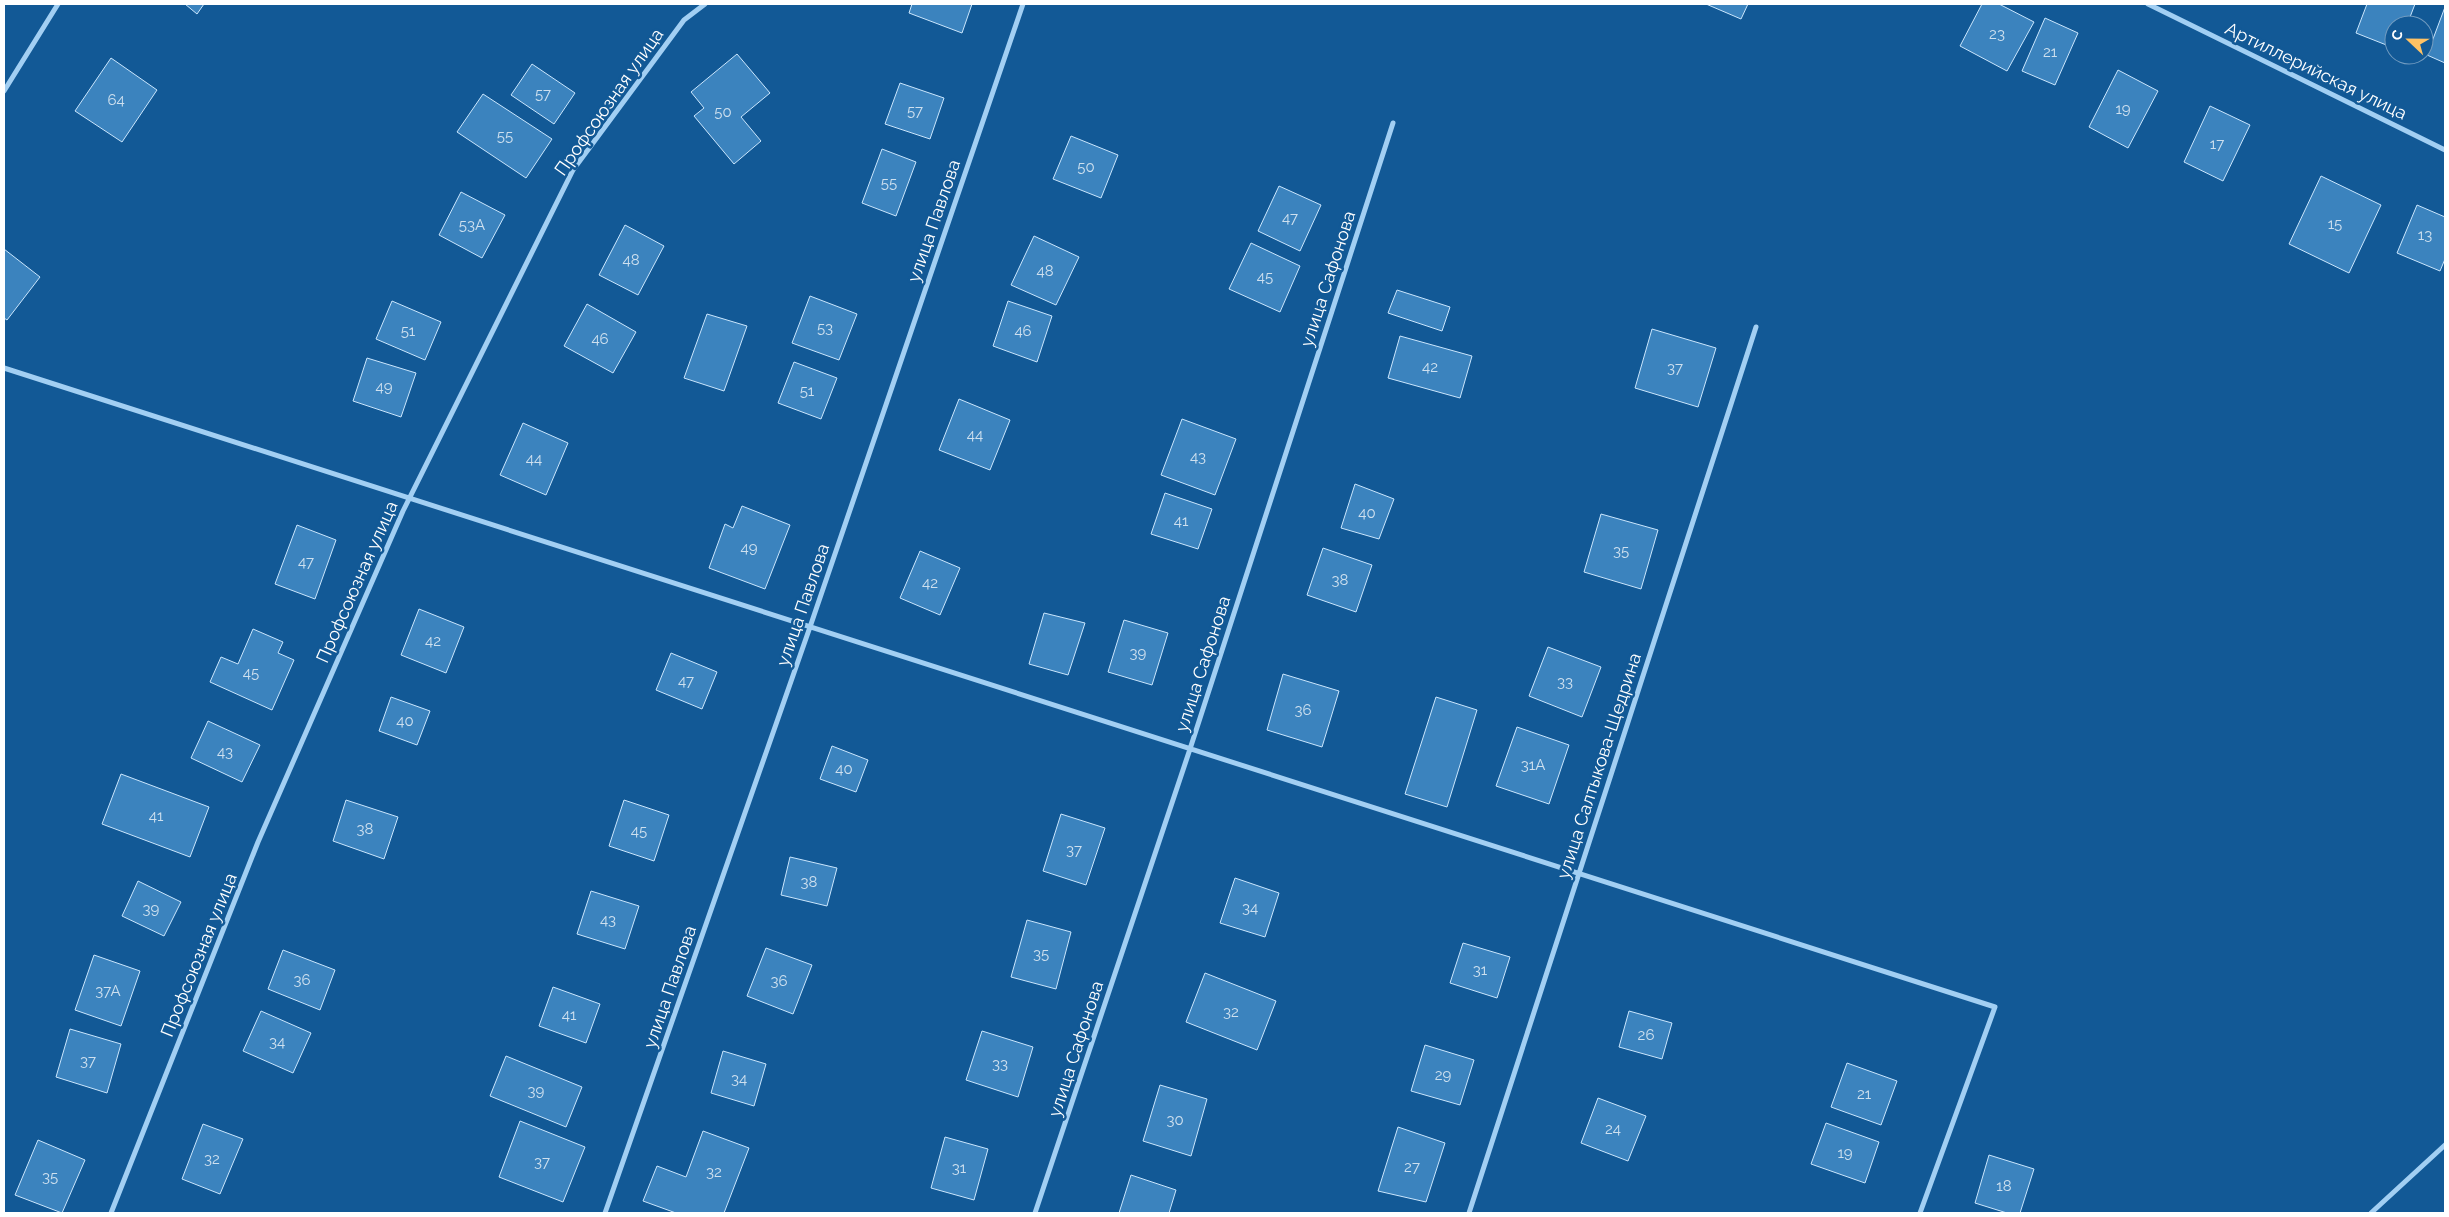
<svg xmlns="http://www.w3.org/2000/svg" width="2449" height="1217" viewBox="0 0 2449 1217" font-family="Raleway,sans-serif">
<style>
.building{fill:#3b83be;stroke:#cae6fd}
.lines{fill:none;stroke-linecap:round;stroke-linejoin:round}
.street{stroke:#a2cff3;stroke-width:5}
.labels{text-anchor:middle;stroke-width:5;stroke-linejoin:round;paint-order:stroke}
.number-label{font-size:15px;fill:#cee0ef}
.street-label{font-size:18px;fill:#fff;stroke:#125996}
</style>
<rect width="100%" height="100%" fill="#125996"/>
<path class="building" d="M185,4H204L197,14Z
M912,4H972L962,33L909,13Z
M1706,4H1748L1741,19Z
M1982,4H1999L2034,22L2007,71L1960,46Z
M2367,4H2415L2407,25H2394V48L2356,33Z
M2445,7V63L2427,55Z
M2045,18L2078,33L2055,85L2022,71Z
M737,54L770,93L741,117L761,141L734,164L694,116L704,108L691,92Z
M111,58L157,90L122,142L75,111Z
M532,64L575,93L554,124L511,95Z
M2118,70L2158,91L2128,148L2089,127Z
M900,83L944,98L930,139L885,124Z
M483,94L552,139L526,178L457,132Z
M2210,106L2250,125L2223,181L2184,162Z
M1071,136L1118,155L1101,198L1053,179Z
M882,149L916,162L896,216L862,203Z
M2321,176L2381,205L2349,273L2289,244Z
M1279,186L1321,205L1300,251L1258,231Z
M461,192L505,215L482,258L439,235Z
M2417,205L2445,217V259L2440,271L2397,253Z
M625,225L664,246L638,295L599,275Z
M1034,236L1079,257L1056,305L1011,285Z
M1251,243L1300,266L1280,312L1229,289Z
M4,249L40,277L7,320L4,318Z
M1397,290L1450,307L1442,331L1388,313Z
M810,296L857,314L839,360L792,343Z
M392,301L441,322L425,360L376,339Z
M1008,301L1052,316L1037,362L993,346Z
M587,304L636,332L613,373L564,346Z
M707,314L747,326L724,391L684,378Z
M1652,329L1716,348L1698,407L1635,388Z
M1400,336L1472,356L1460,398L1388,378Z
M367,358L416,373L401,417L353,401Z
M794,362L837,378L821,419L778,403Z
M959,399L1010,420L990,470L939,450Z
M1182,419L1236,439L1215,495L1161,475Z
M523,423L568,443L546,495L500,475Z
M1355,484L1394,499L1379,539L1341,528Z
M1165,493L1212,509L1198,549L1151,534Z
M742,506L790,525L765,589L709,568L725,524L733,528Z
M1601,514L1658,530L1641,589L1584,572Z
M297,525L336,540L315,599L275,584Z
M1323,548L1372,565L1356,612L1307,595Z
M920,551L960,568L940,615L900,598Z
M419,609L464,627L446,673L401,655Z
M1044,613L1085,623L1068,675L1029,664Z
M1124,620L1168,633L1152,685L1108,672Z
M253,629L283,642L278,653L294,660L272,710L210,682L221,657L238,664Z
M1548,647L1601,667L1582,717L1529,696Z
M671,653L717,672L702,709L656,690Z
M1283,674L1339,691L1322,747L1267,730Z
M391,697L430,711L417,745L379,731Z
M1436,697L1477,710L1447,807L1405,794Z
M208,721L260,745L242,782L191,758Z
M1517,727L1569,745L1549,804L1496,786Z
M832,746L868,760L856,792L820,779Z
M121,774L209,807L190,857L102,824Z
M346,800L398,817L384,859L333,841Z
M624,800L669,815L654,861L609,846Z
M1061,814L1105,828L1086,885L1043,871Z
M790,857L837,868L827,906L781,895Z
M1235,878L1279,893L1265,937L1220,923Z
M138,881L181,902L164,936L122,916Z
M591,891L639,906L625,949L577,934Z
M1027,920L1071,932L1056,989L1011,977Z
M1463,943L1510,957L1497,998L1450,983Z
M766,948L812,965L793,1014L747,996Z
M283,950L335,970L320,1010L268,989Z
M94,955L140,971L121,1026L75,1010Z
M1205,973L1276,1001L1257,1050L1186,1022Z
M553,987L600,1004L586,1043L539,1026Z
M261,1011L311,1033L293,1073L243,1051Z
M1629,1011L1672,1023L1662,1059L1619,1047Z
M70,1029L121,1044L107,1093L56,1077Z
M982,1031L1033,1047L1018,1097L966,1080Z
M1425,1045L1474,1060L1460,1105L1411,1091Z
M723,1051L766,1064L754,1106L711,1093Z
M506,1056L582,1087L566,1127L490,1096Z
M1847,1063L1897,1081L1881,1125L1831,1107Z
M1160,1085L1207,1099L1191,1156L1143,1141Z
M1598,1098L1646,1116L1628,1161L1581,1143Z
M520,1121L585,1147L563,1202L499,1177Z
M1826,1123L1879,1142L1865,1183L1811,1164Z
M203,1124L243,1139L220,1194L182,1179Z
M1398,1127L1445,1143L1426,1202L1378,1191Z
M703,1131L749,1148L724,1213H676L643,1201L657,1166L686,1177Z
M945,1137L988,1149L974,1200L931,1188Z
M38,1140L85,1160L62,1213L15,1195Z
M1989,1155L2034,1169L2020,1213H2007L1975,1203Z
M1131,1175L1176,1190L1169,1213H1119Z"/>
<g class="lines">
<path class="street" d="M2148,4L2445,150
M4,91L58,4
M4,368L1995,1007L1920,1213
M111,1213L258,842L403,511L573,170L684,20L705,4
M605,1213L810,627L1023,4
M1035,1213L1190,749L1393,123
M1469,1213L1756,327
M2371,1213L2445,1145"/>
</g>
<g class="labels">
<g class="number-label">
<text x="1997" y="39">23</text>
<text x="2050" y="57">21</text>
<text x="543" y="99">57</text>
<text x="116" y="105">64</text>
<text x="2123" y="114">19</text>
<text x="915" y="116">57</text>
<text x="723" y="117">50</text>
<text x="505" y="141">55</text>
<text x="2217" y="149">17</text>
<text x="1086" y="172">50</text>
<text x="889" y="188">55</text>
<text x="1290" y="223">47</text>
<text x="2335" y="229">15</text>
<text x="472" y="230">53А</text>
<text x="2425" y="240">13</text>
<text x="631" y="265">48</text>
<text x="1045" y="276">48</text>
<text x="1265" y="282">45</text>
<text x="825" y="333">53</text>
<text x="408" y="336">51</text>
<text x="1023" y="336">46</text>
<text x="600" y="344">46</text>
<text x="1430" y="372">42</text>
<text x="1675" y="373">37</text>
<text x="384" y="392">49</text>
<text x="807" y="396">51</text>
<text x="975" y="440">44</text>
<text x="1198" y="462">43</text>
<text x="534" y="464">44</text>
<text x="1367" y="518">40</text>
<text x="1181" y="526">41</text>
<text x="749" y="553">49</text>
<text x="1621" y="556">35</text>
<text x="306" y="567">47</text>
<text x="1340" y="585">38</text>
<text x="930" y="588">42</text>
<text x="433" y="646">42</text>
<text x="1138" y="658">39</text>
<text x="251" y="678">45</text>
<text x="686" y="686">47</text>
<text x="1565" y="687">33</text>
<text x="1303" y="715">36</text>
<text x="405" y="726">40</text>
<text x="225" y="757">43</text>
<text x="1533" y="770">31А</text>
<text x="844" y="774">40</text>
<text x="156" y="821">41</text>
<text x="365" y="834">38</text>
<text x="639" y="836">45</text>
<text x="1074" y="855">37</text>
<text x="809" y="887">38</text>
<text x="1250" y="913">34</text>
<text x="151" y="914">39</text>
<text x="608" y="925">43</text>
<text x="1041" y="959">35</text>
<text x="1480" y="975">31</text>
<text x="302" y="985">36</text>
<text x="779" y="986">36</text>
<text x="108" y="996">37А</text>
<text x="1231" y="1017">32</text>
<text x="569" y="1020">41</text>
<text x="1646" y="1040">26</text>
<text x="277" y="1047">34</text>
<text x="88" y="1066">37</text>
<text x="1000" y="1069">33</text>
<text x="1443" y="1080">29</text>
<text x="739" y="1084">34</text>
<text x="536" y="1096">39</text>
<text x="1864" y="1099">21</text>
<text x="1175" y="1125">30</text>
<text x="1613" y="1134">24</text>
<text x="1845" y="1158">19</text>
<text x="212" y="1164">32</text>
<text x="542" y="1167">37</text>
<text x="1412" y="1172">27</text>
<text x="959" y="1173">31</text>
<text x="714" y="1177">32</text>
<text x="50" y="1182">35</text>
<text x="2004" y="1191">18</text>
</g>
<g class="street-label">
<text transform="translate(2316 71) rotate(26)" y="6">Артиллерийская улица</text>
<text transform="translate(609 102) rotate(-55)" y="6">Профсоюзная улица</text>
<text transform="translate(934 221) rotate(-71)" y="6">улица Павлова</text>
<text transform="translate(1328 279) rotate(-72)" y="6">улица Сафонова</text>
<text transform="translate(357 582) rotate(-66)" y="6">Профсоюзная улица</text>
<text transform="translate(803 605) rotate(-71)" y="6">улица Павлова</text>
<text transform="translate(1203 664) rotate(-72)" y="6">улица Сафонова</text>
<text transform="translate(1599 766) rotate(-72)" y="6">улица Салтыкова-Щедрина</text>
<text transform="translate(199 955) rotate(-68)" y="6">Профсоюзная улица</text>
<text transform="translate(670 987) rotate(-71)" y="6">улица Павлова</text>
<text transform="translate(1076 1049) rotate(-72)" y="6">улица Сафонова</text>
</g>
</g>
<rect width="2449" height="1217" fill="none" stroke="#ffffff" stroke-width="10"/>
<g transform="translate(2409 40) rotate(292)"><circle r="24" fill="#125996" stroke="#719bc0"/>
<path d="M0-4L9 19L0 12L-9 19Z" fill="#ffc264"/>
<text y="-8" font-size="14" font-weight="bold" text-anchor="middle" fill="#ffffff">С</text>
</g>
</svg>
